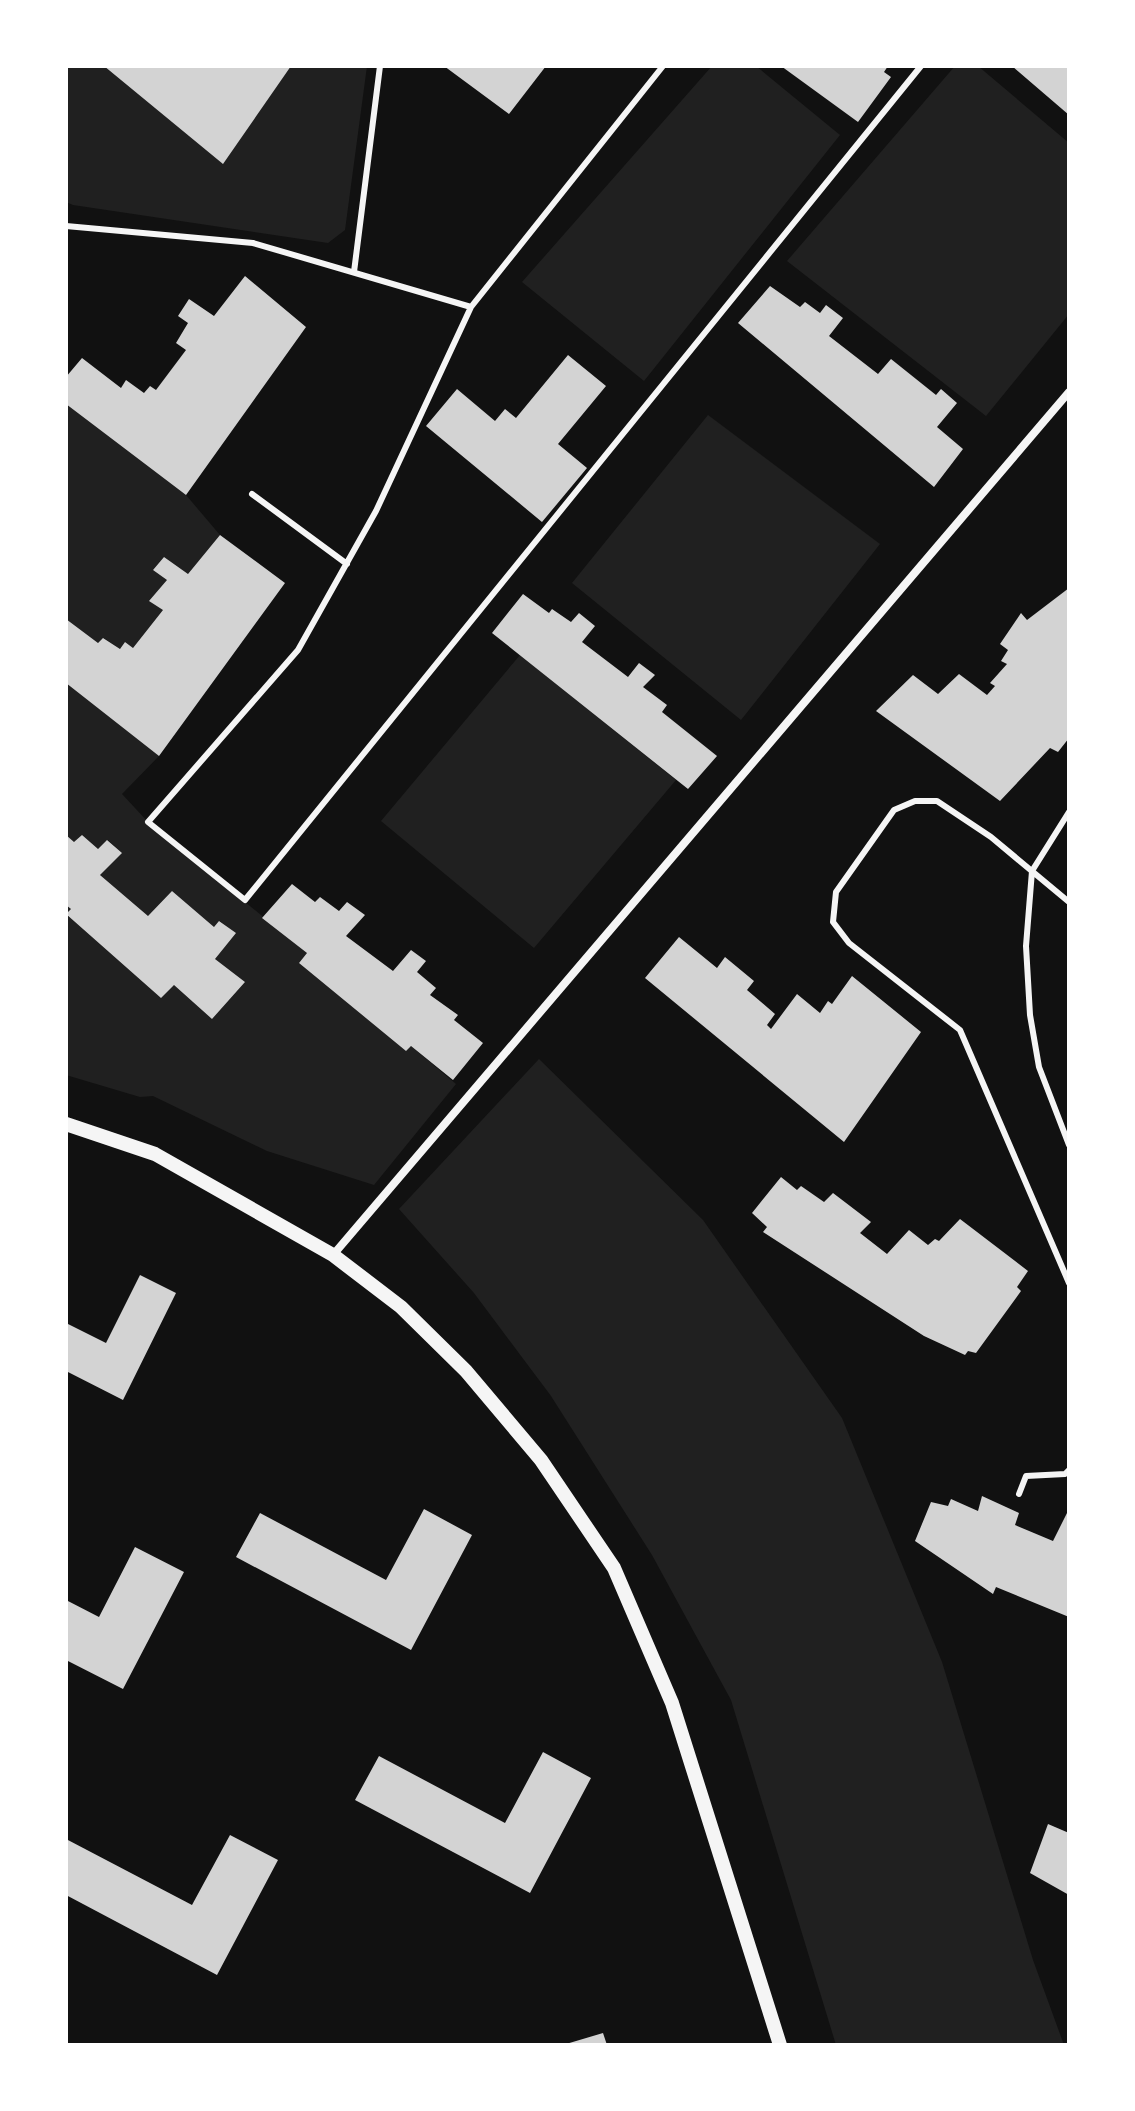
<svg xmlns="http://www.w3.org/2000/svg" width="1135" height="2111" viewBox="0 0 1135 2111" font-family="'Noto Serif',serif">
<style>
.green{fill:#202020}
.building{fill:#d3d3d3}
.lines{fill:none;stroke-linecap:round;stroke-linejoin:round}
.service{stroke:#f5f5f5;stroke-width:6}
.minor{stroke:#f5f5f5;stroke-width:8}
.tertiary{stroke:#f5f5f5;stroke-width:14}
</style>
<rect width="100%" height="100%" fill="#111"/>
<path class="green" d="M66,66H104L222,163L291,66H367L345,230L328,243L73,205L66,202Z
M712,66H756L840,135L644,381L522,282Z
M955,66H978L1069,143V314L986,416L787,261Z
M66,404L186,495L220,535L188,574L164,557L153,570L167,580L163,610L133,648L125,642L120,649L104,638L98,643L66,619Z
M708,415L880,544L741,720L572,583Z
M520,655L676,780L534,948L381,821Z
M66,683L159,756L122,794L148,822L307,953L299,963L406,1051L411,1046L456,1084L374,1185L267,1151L153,1096L140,1097L66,1075V905L71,909L67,915L161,998L174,985L212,1019L245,982L215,959L235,933L220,921L214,927L172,891L148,916L100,875L121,852L108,840L98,849L74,842L66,835Z
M539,1059L703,1220L842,1418L942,1662L1033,1960L1064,2045H836L731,1700L652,1555L551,1396L474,1293L399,1209Z"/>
<path class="building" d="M104,66H291L223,164Z
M444,66H546L509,114Z
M781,66H888L884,72L891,77L858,122Z
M1012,66H1069V115Z
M245,276L306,327L186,495L66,404V377L82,358L121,388L126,380L144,393L150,386L156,390L186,350L176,343L188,323L178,316L189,299L214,316Z
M770,286L800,307L805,302L820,313L826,305L843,318L829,336L878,374L891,359L936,395L941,389L957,403L937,427L963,449L934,487L738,323Z
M568,355L606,386L558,444L587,468L542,522L426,426L457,389L495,421L505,409L516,418Z
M220,535L285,583L159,756L66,683V619L98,643L103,638L120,649L125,642L133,648L163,610L149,601L167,580L153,570L164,557L188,574Z
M1069,588V738L1058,752L1050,748L1000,801L876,711L913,675L938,694L959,674L987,695L995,686L990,683L1007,664L1001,661L1008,650L1000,644L1021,613L1027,620Z
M523,594L549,613L552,609L571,622L579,613L595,626L582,642L628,677L639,663L655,675L643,687L667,705L662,712L717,756L688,789L492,633Z
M66,835L74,842L82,835L98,849L107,840L122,853L100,875L148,916L172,891L214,927L219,921L236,933L215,959L245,982L212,1019L174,985L161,998L66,914L71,909L66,905Z
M292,884L315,902L320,897L339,911L347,902L365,915L346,936L393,971L411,950L426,961L417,972L436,988L430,995L458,1015L454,1020L483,1043L453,1080L411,1046L406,1051L299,963L307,953L262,918Z
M679,937L717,968L725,957L754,981L747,990L775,1014L767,1025L771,1029L797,994L820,1013L828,1001L832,1004L852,976L921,1032L844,1142L645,978Z
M781,1177L797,1190L801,1186L824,1202L833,1193L871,1222L860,1233L887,1254L909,1230L928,1245L935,1239L939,1241L960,1219L1028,1271L1017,1287L1021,1291L976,1353L968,1351L965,1355L924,1336L763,1232L767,1227L752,1213Z
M140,1275L176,1293L123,1400L66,1371V1323L106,1343Z
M982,1496L1019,1513L1015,1525L1053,1541L1069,1509V1617L996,1587L993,1594L915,1541L931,1502L948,1506L951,1499L978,1511Z
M424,1509L472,1535L411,1650L236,1557L260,1513L386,1580Z
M135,1547L184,1572L123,1689L66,1660V1600L99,1617Z
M543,1752L591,1778L530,1893L355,1800L379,1756L505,1823Z
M1048,1824L1069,1833V1895L1030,1873Z
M230,1835L278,1860L217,1975L66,1895V1839L192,1905Z
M603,2033L607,2045H567L566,2044Z"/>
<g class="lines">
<path class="service" d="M66,226L253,243L471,307L663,66
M354,272L380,66
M471,307L376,511L298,650L148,822L245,900L921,66
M252,494L347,564
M1069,812L1032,871L1026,946L1030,1015L1039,1067L1069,1145
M1069,902L991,837L937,801H915L894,810L836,892L833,922L849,943L960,1030L1069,1283
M1019,1494L1026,1476L1065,1474L1069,1470"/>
<path class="minor" d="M333,1255L1069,392"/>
<path class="tertiary" d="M66,1124L155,1154L333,1255L401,1307L466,1371L541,1460L614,1568L672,1703L780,2045"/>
</g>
<rect width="1135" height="2111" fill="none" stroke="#ffffff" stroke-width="136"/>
</svg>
